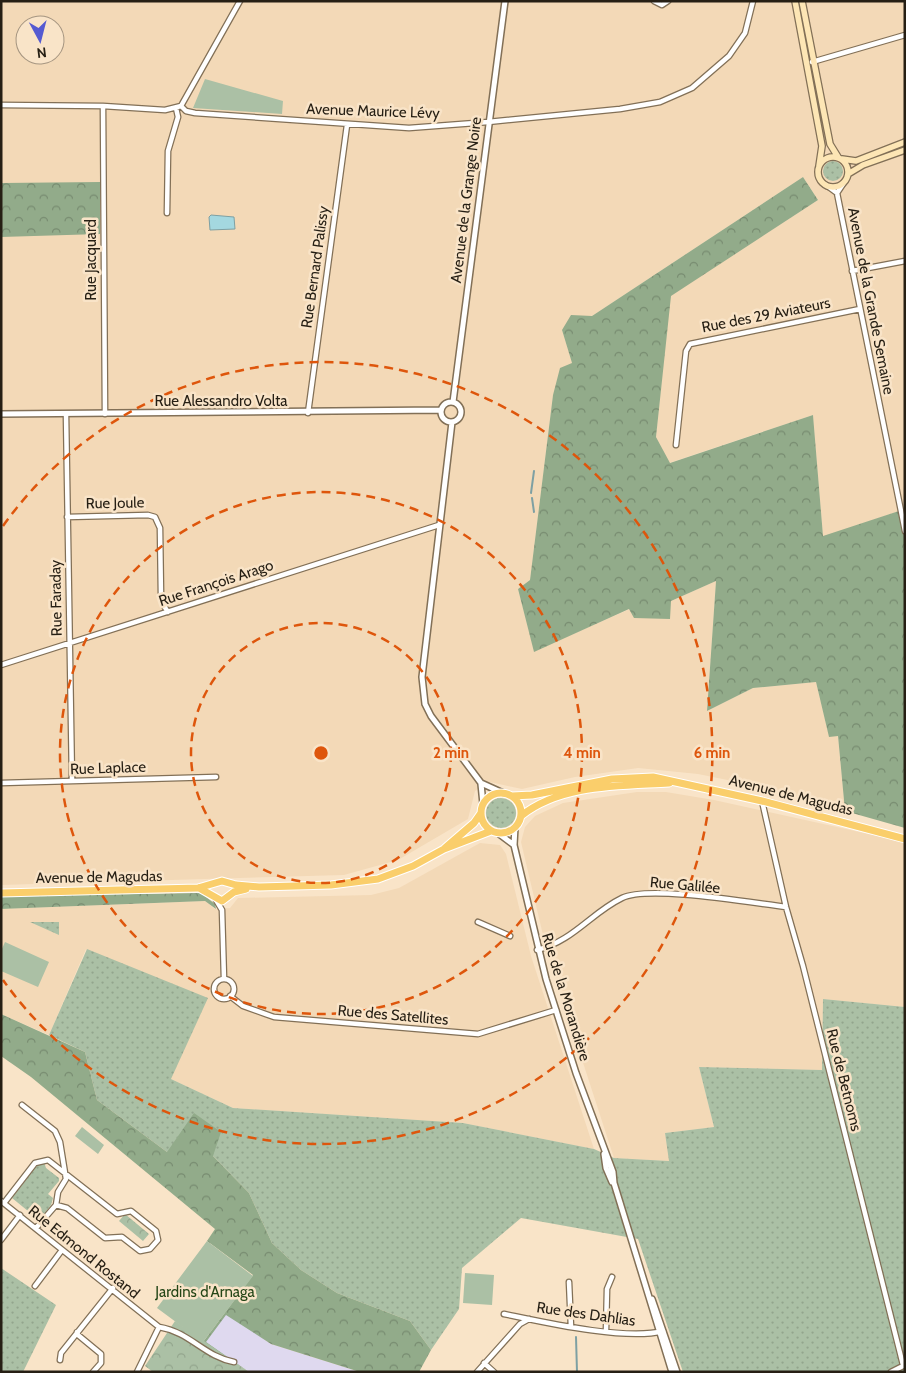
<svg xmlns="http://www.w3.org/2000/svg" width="906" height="1373" viewBox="0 0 906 1373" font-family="Cabin,sans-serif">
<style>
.built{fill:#f3d9b7;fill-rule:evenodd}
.education{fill:#dfd9ef}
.grass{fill:url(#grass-dots)}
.forest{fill:url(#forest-crowns)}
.park{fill:url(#park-crowns)}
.garden{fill:#abc0a5}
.water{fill:#a4d8e0;stroke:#7ea0a3}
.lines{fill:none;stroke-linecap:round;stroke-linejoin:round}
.stream{stroke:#7ea0a3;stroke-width:2}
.minor-casing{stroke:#827057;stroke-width:7}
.tertiary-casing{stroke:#827057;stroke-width:8}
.secondary-casing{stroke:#827057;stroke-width:8}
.primary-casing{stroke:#fff;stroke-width:9}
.minor{stroke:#fff;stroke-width:4.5}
.tertiary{stroke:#fff;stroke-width:5}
.secondary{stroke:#fde6b5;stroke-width:5.5}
.primary{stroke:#face6b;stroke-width:7}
.ring{fill:none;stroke:#de560c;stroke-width:2.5;stroke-dasharray:9 6}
.labels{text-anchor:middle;stroke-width:5;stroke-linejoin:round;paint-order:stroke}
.street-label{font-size:15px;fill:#261f14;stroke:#f9e4c8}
.park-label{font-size:15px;fill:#234516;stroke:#f9e4c8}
.centre{fill:#de560c;stroke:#f9e4c8;stroke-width:2.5}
.ring-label{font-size:15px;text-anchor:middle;font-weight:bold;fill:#de560c;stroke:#f9e4c8;stroke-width:5;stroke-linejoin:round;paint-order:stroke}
</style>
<defs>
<pattern id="grass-dots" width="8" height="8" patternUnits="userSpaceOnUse" patternTransform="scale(1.25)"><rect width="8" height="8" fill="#abc0a5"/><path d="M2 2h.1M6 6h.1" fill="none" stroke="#93a58d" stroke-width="1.8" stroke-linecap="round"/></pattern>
<pattern id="forest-crowns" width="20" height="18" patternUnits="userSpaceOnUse" patternTransform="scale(1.25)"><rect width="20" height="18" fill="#92ab8a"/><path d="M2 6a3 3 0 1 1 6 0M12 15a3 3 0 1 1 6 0" fill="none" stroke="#778b70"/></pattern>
<pattern id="park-crowns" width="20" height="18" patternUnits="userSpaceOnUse" patternTransform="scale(1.25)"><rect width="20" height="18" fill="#abc0a5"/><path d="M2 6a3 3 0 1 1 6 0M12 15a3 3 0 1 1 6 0" fill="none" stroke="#93a58d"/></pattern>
</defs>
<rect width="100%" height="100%" fill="#f9e4c8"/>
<path class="built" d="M1,1H905V509L823,537L813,415L669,463L656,437L670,296L818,200L803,177L592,316L562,330L572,363L553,395L530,580L518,589L534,651L630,609L671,601L716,581L707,711L753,688L816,682L829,736H838L845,811L752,785L698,774L638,768L575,777L522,789L490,782L475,791L468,819L398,860L344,875L1,885ZM25,25H55V55H25Z
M637,792H666L714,800L905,842V1007L823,999L822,1070L699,1067L714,1127L665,1133L670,1161L614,1158L547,952L521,842L525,827L535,816L563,803Z
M480,843L500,845L506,854L531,956L594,1149L463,1123L233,1108L171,1079L86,949L49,1035L1,1014V909L205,901L215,909L230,908L238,898L371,895L399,888Z"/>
<path class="education" d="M226,1313L271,1344L360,1372H249L203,1342Z"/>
<path class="grass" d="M823 171a10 10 0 1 1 20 0a10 10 0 1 1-20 0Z
M486 813a15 15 0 1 1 30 0a15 15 0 1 1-30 0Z
M30,922H59V935Z
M87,949L208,998L171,1079L233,1108L463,1123L594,1149L614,1158L669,1161L665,1133L714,1127L699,1067L822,1070L823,999L905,1007V1372H683L638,1239L521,1218L462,1268L459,1309L431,1350L410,1321L337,1293L301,1270L272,1243L249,1193L213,1156L167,1152L97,1100L85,1052L49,1035Z
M44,1162L46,1168L59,1178V1181L48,1194L53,1198L51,1205L39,1220L12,1198L39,1163Z
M1,1268L56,1305L23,1372H1Z"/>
<path class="forest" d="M803,177L818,200L671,296L656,437L670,463L813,415L823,536L905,509V828L845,811L838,736L829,737L816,682L753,688L707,711L716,581L671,601L670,619L634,618L629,609L534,652L518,589L530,580L553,395L560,368L572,363L562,330L571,315L592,316Z
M100,182V234L1,237V183Z
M201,893L215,904L216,909L205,901L1,909V896Z
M1,1014L85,1052L97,1100L167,1152L194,1113L221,1132L213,1156L249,1193L272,1243L301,1270L337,1293L410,1321L431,1350L419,1372H360L271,1344L226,1315L206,1342L249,1372L203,1342L253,1275L207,1241L215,1229L31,1077L1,1056Z"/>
<path class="park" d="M125,1214L149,1234L143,1241L119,1221Z
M175,1321L249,1372H153L145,1366Z"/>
<path class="garden" d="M205,79L283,101L282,114L193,108Z
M5,942L49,962L38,987L1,971V951Z
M82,1127L104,1145L98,1154L75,1136Z
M207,1241L253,1276L203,1342L157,1308Z
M465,1273L494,1275L492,1305L463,1303Z"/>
<path class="water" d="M211,215L234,217L235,229L210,230L209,217Z"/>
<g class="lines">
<path class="stream" d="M531,493L534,471
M532,498L534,512
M576,1337L577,1372"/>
<defs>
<path id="minor" d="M654,1L662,5L668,1
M812,62L905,35
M1,105L103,106L165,110L181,106
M103,106L105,414
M181,106L186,111L195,113L409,128L488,122L620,109L660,102L692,88L729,56L745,33L753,1
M181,106L240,1
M826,185L837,193
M837,193L905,531
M837,193L843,184
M167,213L168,151L178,117L176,108
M852,271L905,261
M308,413L347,125
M66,414L72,781
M676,445L686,351L690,344L860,309
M67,517L148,515L155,517L160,528L161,597L164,606L168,612
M1,665L439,525
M1,783L216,777
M762,801L786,907L803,966L903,1365
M216,900L222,910L224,979
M478,922L510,936
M537,950C573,941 591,913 622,898C649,885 752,903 786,907
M214 989a10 10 0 1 1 20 0a10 10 0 1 1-20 0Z
M230,996L243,1006L274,1017L478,1034L556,1010
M22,1105L55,1131L60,1142L66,1179L58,1192L56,1205L36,1228
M1,1201L159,1327L137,1372
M4,1203L35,1163L48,1160L117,1214L131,1211L156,1231L158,1240L150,1249L140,1251L122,1237L105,1238L67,1208L56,1205
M1,1240L20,1215
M569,1282L571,1327
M35,1286L62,1250
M504,1314C543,1322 626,1341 663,1331
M159,1327C190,1332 205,1357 234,1362
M606,1331L607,1289L612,1277
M77,1332L78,1335L101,1354V1363L93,1372
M60,1360L61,1353L113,1288
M484,1363L494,1372
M477,1372L520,1324L529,1319
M891,1372L905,1365"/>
<path id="tertiary" d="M453,402L505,1
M441 412a10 10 0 1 1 20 0a10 10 0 1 1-20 0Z
M1,414L441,410
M452,422L422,677L425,704L431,716L481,783L503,793
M481,784L483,804
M515,827L514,845L546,979L576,1073L613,1172L614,1183L672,1372
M498,833L514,845
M604,1154L606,1168L612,1182
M652,1299L677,1372"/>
<path id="secondary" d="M795,1L822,146L819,166
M802,1L830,144L838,157
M818 172a15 15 0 1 1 30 0a15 15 0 1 1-30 0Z
M842,159L856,161L905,142
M848,174L863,165L905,150"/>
<path id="primary" d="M481 813a20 20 0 1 1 40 0a20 20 0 1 1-40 0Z
M512,796L532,795L612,779L653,777L762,801L905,839
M521,816C561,784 620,786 669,783
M445,848L474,823L481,813
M199,888L222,901L234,892L246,889
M1,893L198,888L222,881L236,885L259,887L331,885L378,879L413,866L444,849L491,831"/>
</defs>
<use href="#minor" class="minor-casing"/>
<use href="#tertiary" class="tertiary-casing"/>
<use href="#secondary" class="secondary-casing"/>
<use href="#primary" class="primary-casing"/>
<use href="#minor" class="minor"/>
<use href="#tertiary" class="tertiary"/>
<use href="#secondary" class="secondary"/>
<use href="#primary" class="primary"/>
</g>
<g class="ring">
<circle cx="321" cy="753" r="130"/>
<circle cx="321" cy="753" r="261"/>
<path d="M3 526A391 391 0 1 1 3 980"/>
</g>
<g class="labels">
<g class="street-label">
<text transform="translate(373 111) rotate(2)" y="5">Avenue Maurice Lévy</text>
<text transform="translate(466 200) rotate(-83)" y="5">Avenue de la Grange Noire</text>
<text transform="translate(91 260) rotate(-90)" y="5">Rue Jacquard</text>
<text transform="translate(315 267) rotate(-82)" y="5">Rue Bernard Palissy</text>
<text transform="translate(871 301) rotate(79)" y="5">Avenue de la Grande Semaine</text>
<text transform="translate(766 315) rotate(-11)" y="5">Rue des 29 Aviateurs</text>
<text x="221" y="406">Rue Alessandro Volta</text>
<text transform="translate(115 503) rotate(-1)" y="5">Rue Joule</text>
<text transform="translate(216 583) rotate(-18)" y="5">Rue François Arago</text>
<text transform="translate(56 598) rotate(-91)" y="5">Rue Faraday</text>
<text transform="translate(108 768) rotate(-2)" y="5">Rue Laplace</text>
<text transform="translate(791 795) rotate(14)" y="5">Avenue de Magudas</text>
<text transform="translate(99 877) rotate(-1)" y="5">Avenue de Magudas</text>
<text transform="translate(685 885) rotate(5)" y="5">Rue Galilée</text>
<text transform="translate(566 997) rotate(73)" y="5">Rue de la Morandière</text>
<text transform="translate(393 1015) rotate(5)" y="5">Rue des Satellites</text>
<text transform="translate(844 1080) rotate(76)" y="5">Rue de Betnoms</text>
<text transform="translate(84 1252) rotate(39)" y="5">Rue Edmond Rostand</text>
<text transform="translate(586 1314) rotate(8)" y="5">Rue des Dahlias</text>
</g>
<g class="park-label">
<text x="205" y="1297">Jardins d'Arnaga</text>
</g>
</g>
<circle cx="321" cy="753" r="8" class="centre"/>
<g class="ring-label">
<text x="451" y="758">2 min</text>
<text x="582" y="758">4 min</text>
<text x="712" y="758">6 min</text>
</g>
<rect width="906" height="1373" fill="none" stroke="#261f14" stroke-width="5"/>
<g transform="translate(40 40) rotate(173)"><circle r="24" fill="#f9e4c8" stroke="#a59580"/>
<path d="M0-4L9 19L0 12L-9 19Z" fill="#555ad1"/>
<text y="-8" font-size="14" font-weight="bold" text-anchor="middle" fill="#261f14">N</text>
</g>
</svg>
